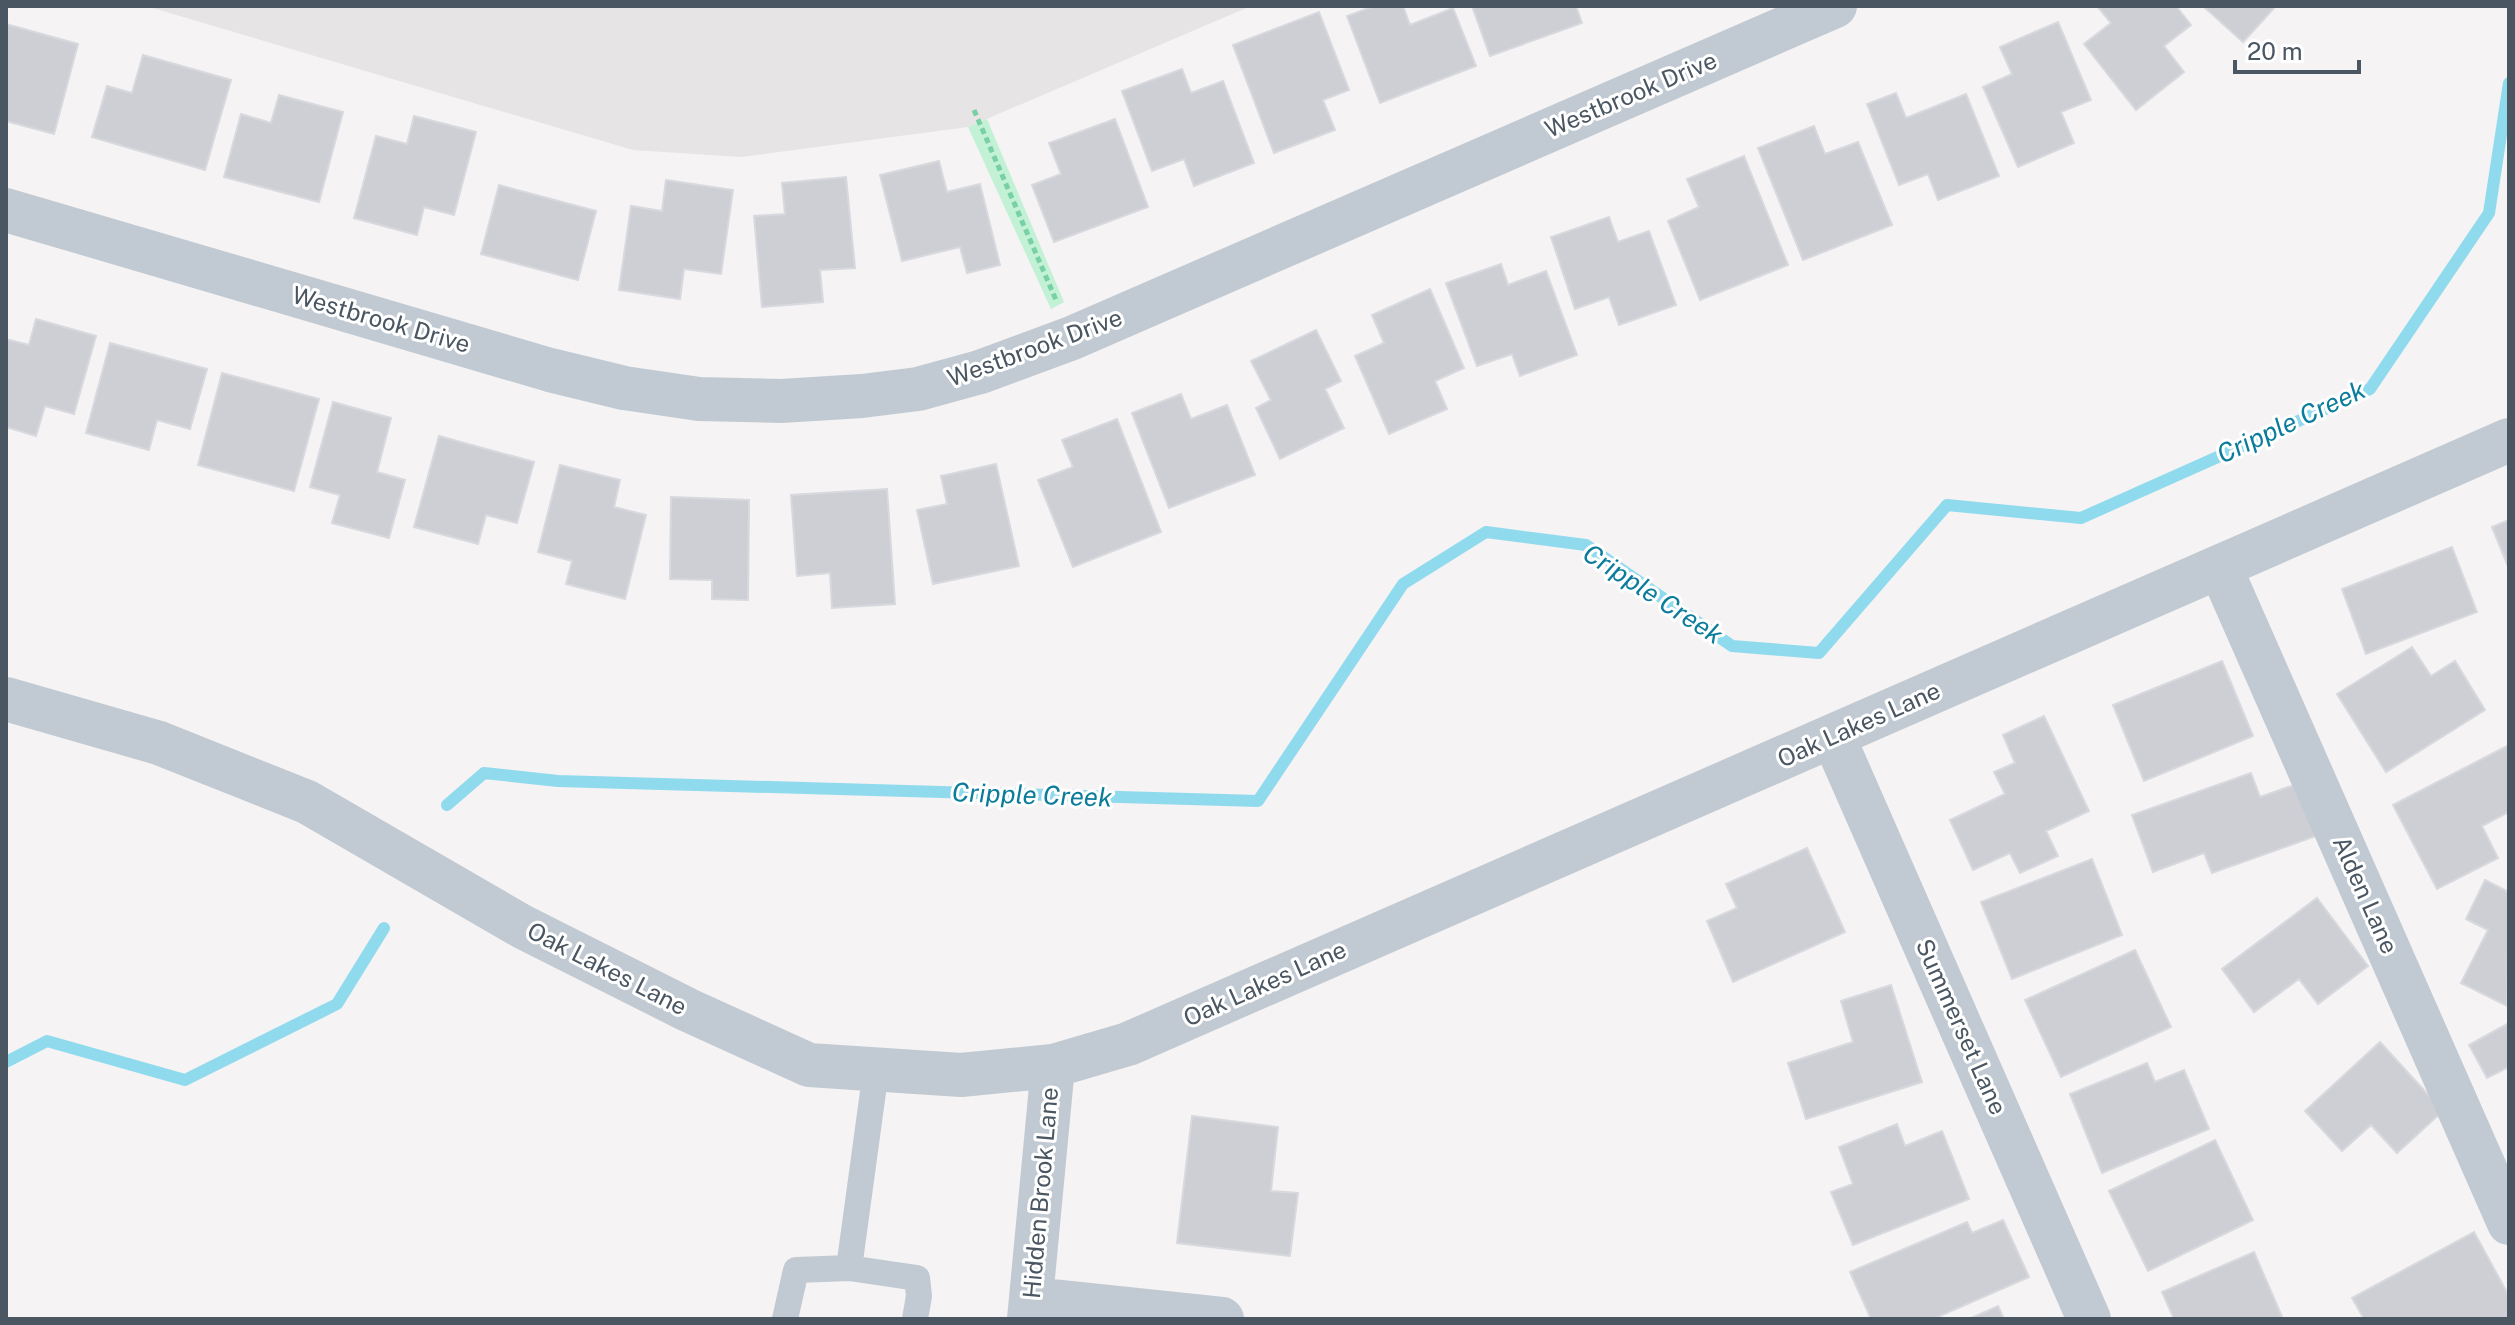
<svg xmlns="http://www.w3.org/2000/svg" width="2515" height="1325" viewBox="0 0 2515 1325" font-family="'Public Sans',sans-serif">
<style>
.education{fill:#e6e4e5}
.green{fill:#c3f1d5}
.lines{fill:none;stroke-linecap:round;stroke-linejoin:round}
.stream{stroke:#90daee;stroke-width:12}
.building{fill:#cdcfd5;stroke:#d7d9de;stroke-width:2}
.path{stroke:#7ad0a6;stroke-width:5;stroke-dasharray:6 4;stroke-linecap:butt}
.service{stroke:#c1cad2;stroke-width:26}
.minor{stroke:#c1cad2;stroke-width:44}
.labels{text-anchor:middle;stroke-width:6;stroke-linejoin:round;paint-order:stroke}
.street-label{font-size:24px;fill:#4a5661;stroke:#fff}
.water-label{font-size:26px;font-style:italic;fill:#0c7c9b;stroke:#fff}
</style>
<rect width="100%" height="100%" fill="#f5f3f3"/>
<path class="education" d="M146,6H1251L968,127L742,157L633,150Z"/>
<path class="green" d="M987,119L1064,302L1051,309L968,127Z"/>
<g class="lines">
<path class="stream" d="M447,805L484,773L558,781L1258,801L1403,584L1486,532L1586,545L1732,646L1819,653L1947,505L2081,518L2370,389L2489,213L2509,83
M6,1062L47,1041L185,1080L337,1004L384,928"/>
</g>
<path class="building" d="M1374,6H1403L1410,25L1453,8L1476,66L1380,103L1347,16Z
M1472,6H1576L1582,23L1490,56Z
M2097,6H2176L2191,25L2164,46L2184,72L2136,110L2084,44L2111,23Z
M2203,6H2276L2243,42Z
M1319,12L1349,90L1323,100L1335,130L1274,153L1233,45Z
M2058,22L2091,100L2061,112L2074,143L2018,167L1983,87L2012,74L2000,47Z
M6,24L78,44L54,134L6,121Z
M143,55L231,80L205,170L92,137L107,86L132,93Z
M1182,69L1191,93L1223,81L1254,163L1194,186L1184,159L1152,171L1122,91Z
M1896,93L1906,118L1966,94L1999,176L1938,200L1928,174L1899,185L1867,104Z
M279,95L343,112L319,202L224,177L241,114L271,123Z
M414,116L476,132L454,215L424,207L417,235L354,218L376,136L407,144Z
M1115,119L1148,207L1054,242L1032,185L1061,174L1049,143Z
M1814,126L1825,154L1858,142L1892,225L1803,260L1758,148Z
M1744,156L1788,265L1700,300L1668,221L1699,207L1687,179Z
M939,161L947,192L980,184L1000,265L967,273L960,247L902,261L880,175Z
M846,177L855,268L820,270L823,302L762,307L754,216L785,214L782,183Z
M666,180L733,190L721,274L684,269L680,299L619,290L631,206L662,211Z
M499,185L596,211L578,280L481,254Z
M1609,217L1618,242L1649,231L1676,305L1619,325L1609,297L1575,309L1551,237Z
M1501,264L1508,285L1546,271L1577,355L1520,376L1512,354L1477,366L1446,283Z
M1430,289L1464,368L1435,381L1447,409L1389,434L1355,356L1384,343L1372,315Z
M36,319L96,336L74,414L45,406L36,436L6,427V339L29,345Z
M1316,330L1341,381L1325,389L1344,428L1280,459L1256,408L1271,400L1251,361Z
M110,343L207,369L190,429L157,420L149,450L86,433Z
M222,373L319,399L294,491L198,465Z
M1181,394L1191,419L1227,405L1255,475L1169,508L1132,413Z
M333,402L391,418L377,472L405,480L389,538L332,523L340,495L310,487Z
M1117,419L1161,532L1073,567L1038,480L1073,467L1062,440Z
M439,436L534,462L517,523L486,515L478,544L414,527Z
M996,464L1019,566L933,584L917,510L947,504L941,476Z
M560,465L620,480L614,507L646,515L625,599L566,584L572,561L538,552Z
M887,489L895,604L832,608L830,573L797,576L791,495Z
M671,497L749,500L748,600L712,599V580L670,579Z
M2509,520V569L2492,527Z
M2452,547L2477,612L2366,654L2342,589Z
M2412,647L2431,676L2455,661L2485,710L2386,772L2337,694Z
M2222,661L2253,736L2144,781L2113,705Z
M2044,716L2089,811L2046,831L2058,856L2020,873L2010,853L1973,870L1950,820L2005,794L1994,772L2015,763L2003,735Z
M2509,745V812L2482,826L2498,858L2437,889L2393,805Z
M2251,773L2260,797L2297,784L2316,836L2212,873L2204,853L2153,872L2132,815Z
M1807,848L1845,932L1733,982L1707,921L1737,908L1726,884Z
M2092,859L2122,935L2012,979L1981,902Z
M2485,880L2509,892L2507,1006L2461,983L2488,930L2466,919Z
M2317,898L2368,966L2318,1004L2299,979L2254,1012L2222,969Z
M2135,950L2171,1027L2061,1077L2025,1000Z
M1891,985L1922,1082L1806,1119L1788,1063L1853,1042L1841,1001Z
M2509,1023V1067L2487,1078L2469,1045Z
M2380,1042L2443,1111L2397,1153L2371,1125L2342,1151L2305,1111Z
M2147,1063L2155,1082L2184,1070L2209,1129L2102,1173L2070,1094Z
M1192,1116L1278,1127L1271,1191L1298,1193L1290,1256L1177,1243Z
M1897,1124L1905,1146L1942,1131L1969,1199L1853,1245L1831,1192L1853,1184L1839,1147Z
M2215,1140L2253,1220L2148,1271L2109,1191Z
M2003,1220L2029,1277L1933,1319H1871L1850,1272L1967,1222L1972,1233Z
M2474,1232L2509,1296V1319H2364L2352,1298Z
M2254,1252L2283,1319H2174L2162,1292Z
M1998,1306L2004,1319H1969Z"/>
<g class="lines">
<path class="path" d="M974,110L1056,300"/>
<path class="service" d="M849,1268L876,1070
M785,1319L796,1270L849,1268L917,1278L919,1296L915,1319"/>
<path class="minor" d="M6,210L550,370L624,388L699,399L781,401L862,396L918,389L980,372L1072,338L1835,6
M2220,567L2509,1223
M6,699L159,743L307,802L523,927L688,1010L809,1065L961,1075L1053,1066L1128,1044L2509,440
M1833,736L2089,1319
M1032,1299L1222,1319
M1029,1319L1053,1066"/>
</g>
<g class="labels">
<g class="street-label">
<text transform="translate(1631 95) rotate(-23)" y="8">Westbrook Drive</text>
<text transform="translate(381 320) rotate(16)" y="8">Westbrook Drive</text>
<text transform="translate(1035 348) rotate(-20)" y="8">Westbrook Drive</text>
<text transform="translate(1859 725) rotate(-24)" y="8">Oak Lakes Lane</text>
<text transform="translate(2365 895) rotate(66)" y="8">Alden Lane</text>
<text transform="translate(607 969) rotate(27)" y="8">Oak Lakes Lane</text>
<text transform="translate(1265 984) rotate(-24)" y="8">Oak Lakes Lane</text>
<text transform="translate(1961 1027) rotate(66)" y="8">Summerset Lane</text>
<text transform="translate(1041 1193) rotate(-85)" y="8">Hidden Brook Lane</text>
</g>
<g class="water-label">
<text transform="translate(2291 422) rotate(-25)" y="9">Cripple Creek</text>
<text transform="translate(1653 594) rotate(33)" y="9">Cripple Creek</text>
<text transform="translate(1032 795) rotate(2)" y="9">Cripple Creek</text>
</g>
</g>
<rect width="2515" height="1325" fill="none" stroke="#4a5661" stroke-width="16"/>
<path d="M2235 60v12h124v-12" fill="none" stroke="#4a5661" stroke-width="4"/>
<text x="2247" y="60" font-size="24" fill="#4a5661" stroke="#ffffff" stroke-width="6" paint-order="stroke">20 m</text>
</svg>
